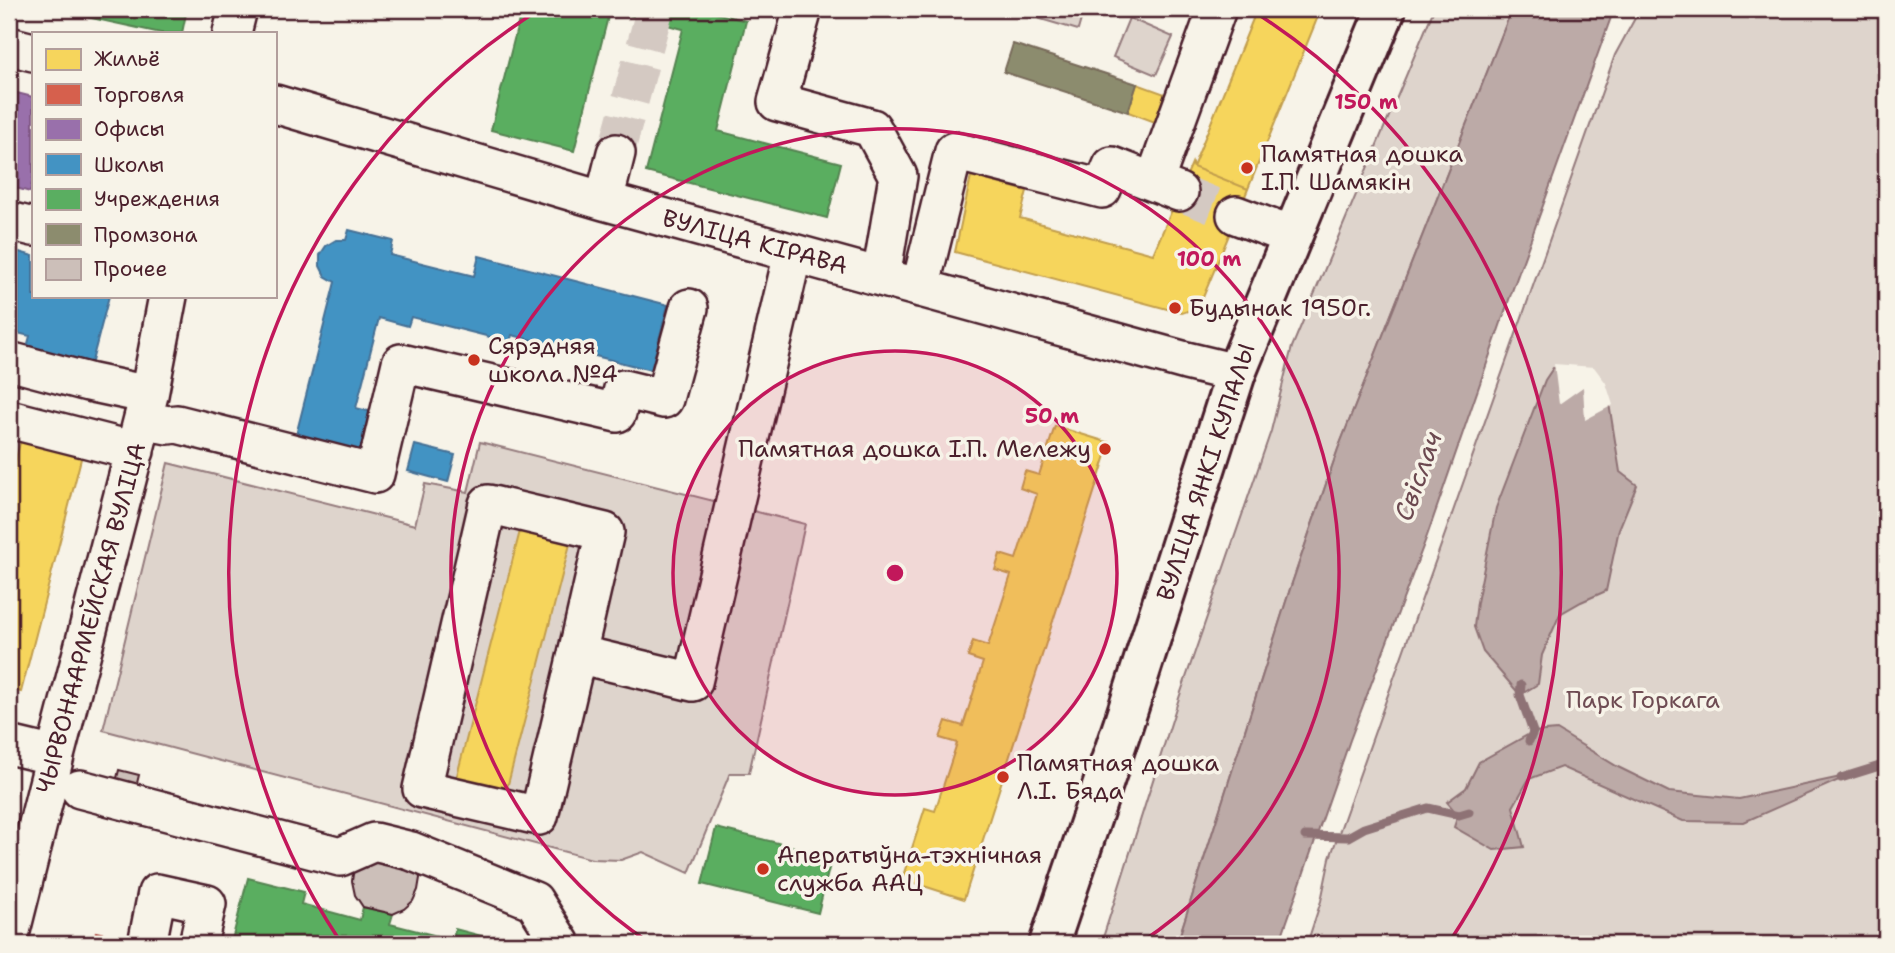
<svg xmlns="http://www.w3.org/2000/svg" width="1895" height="953" viewBox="0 0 1895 953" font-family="'Shantell Sans',sans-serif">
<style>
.green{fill:#ded4cc;stroke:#947a7c;stroke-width:2}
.water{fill:#bcaaa7;stroke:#8e7275;stroke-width:2}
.pier{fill:#f7f3e8}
.homes{fill:#f6d55c;stroke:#c29e4d;stroke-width:2}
.shops{fill:#d6604d;stroke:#ac4c43;stroke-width:2}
.offices{fill:#9970ab;stroke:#815885;stroke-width:2}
.schools{fill:#4393c3;stroke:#457095;stroke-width:2}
.public{fill:#5aae61;stroke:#558351;stroke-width:2}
.industry{fill:#8c8c6e;stroke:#786b5a;stroke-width:2}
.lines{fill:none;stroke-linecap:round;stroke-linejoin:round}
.stream{stroke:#8e7275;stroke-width:9}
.building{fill:#ccbfb9;stroke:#4a1f2b;stroke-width:2}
.minor-tunnel{stroke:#d4c9c2;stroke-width:37;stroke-dasharray:37 18;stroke-linecap:butt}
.minor-casing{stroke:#4a1f2b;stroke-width:42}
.major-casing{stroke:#4a1f2b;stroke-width:44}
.minor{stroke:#f7f3e8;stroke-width:37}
.major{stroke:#f7f3e8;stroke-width:38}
.ring{fill:none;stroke:#c2185b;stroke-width:3.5}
.poi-dot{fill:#c8321e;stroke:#f7f3e8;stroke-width:2.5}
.labels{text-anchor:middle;stroke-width:7;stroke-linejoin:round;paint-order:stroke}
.poi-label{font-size:24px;fill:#4a1f2b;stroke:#f7f3e8;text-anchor:start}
.street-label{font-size:24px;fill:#4a1f2b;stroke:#f7f3e8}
.park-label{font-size:24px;fill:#6f4c53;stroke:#f7f3e8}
.water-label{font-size:26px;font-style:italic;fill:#6c4950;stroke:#f7f3e8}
.centre{fill:#c2185b;stroke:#f7f3e8;stroke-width:3.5}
.ring-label{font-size:21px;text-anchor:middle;font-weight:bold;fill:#c2185b;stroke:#f7f3e8;stroke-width:7;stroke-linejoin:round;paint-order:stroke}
</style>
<rect width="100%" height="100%" fill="#f7f3e8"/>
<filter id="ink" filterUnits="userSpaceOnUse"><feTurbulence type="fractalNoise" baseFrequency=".0143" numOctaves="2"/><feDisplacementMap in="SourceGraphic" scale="14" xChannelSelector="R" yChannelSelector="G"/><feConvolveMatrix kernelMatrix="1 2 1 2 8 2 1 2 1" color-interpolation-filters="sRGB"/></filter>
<g filter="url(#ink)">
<path class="green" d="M1018,9H1084L1078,30L1017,12Z
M1434,9H1512L1338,449L1290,589L1177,944H1101L1179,698L1271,431L1292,347Z
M1640,9H1886V944H1307L1321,901L1330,858L1615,55Z
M1129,18L1173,37L1156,75L1113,57Z
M480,442L805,524L749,773H730L689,873L643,852L621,860L592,859L103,730L168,463L415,525L425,484L468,492Z"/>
<path class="water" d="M1512,9H1614L1511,294L1427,536L1350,740L1279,944H1177L1290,589L1338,449Z
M1553,368L1592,370L1608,397L1620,472L1637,485L1619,529L1606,591L1581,602L1560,614L1542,655L1538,684L1520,695L1483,652L1474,627L1477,602L1496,508L1545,380Z
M1557,730L1618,767L1669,792L1739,799L1850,775L1744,822L1683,821L1561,767L1529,779L1513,807L1524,847L1494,850L1454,827L1458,815L1447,802L1466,788L1479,762L1533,732Z"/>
<path class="pier" d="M1554,364L1594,367L1606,383L1613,405L1585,420L1583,387L1559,404Z"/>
<path class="homes" d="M1257,9H1321L1248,189L1193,167Z
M1137,84L1165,94L1155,122L1128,112Z
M1192,163L1193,167L1248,189L1199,307L1182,313L955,252L971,176L1027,191L1020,218L1153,254Z
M1055,426L1110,443L964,899L902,879L925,808L935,811L957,743L940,738L946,721L963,726L983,662L968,657L973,641L988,646L1011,575L995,570L1000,554L1016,559L1037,494L1020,488L1025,471L1039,475Z
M22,435L83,451L21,692L9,689V486Z
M520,531L570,544L505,796L455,783Z"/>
<path class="shops" d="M96,932L122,938L120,944H93Z"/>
<path class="offices" d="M9,91L33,97V177L30,192L9,186Z"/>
<path class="schools" d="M349,230L393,241L390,255L474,276L479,256L668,305L651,370L512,335L510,342L411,317L408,326L379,318L356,408L372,412L362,452L296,435L335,282L325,276L320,266V255L326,246L336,240H346Z
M9,249L33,256V296H109L90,369L25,355L30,336L9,331Z
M415,445L455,455L448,482L408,471Z"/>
<path class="public" d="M50,9H187L182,33H161Z
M509,9H610L574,151L491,130L521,12Z
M610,9H700L746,21L718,131L841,163L827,218L646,172L683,29L609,10Z
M716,828L832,856L818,913L702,884Z
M248,878L304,892L301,904L360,920L363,907L393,914L390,924L453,940L455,929L512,944H231Z"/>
<path class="industry" d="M1013,44L1137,84L1128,112L1004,72Z"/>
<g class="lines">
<path class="stream" d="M1521,685L1520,695L1533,732L1529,741
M1841,778L1886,764
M1305,836L1348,837L1364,828L1428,808L1459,815L1469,812"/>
</g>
<path class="building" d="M119,770L139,775L135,791L115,786Z
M392,848L416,866L420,878L418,890L413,901L404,909L393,914L363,907L355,895L352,881L354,867Z"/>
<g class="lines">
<path class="minor-tunnel" d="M616,153L655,9
M1179,192L1236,215"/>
<defs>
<path id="minor" d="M803,9L777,102L872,128L898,176L881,277
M232,33L238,9
M9,46L33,52
M275,104L604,201L1186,361L1236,373
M1154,182L1217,9
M604,201L616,153
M1236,215L1292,236
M9,221L33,227
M920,288L954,151L1102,189L1112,166L1179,192
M9,361L88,382L149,395
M9,419L135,451
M143,420L168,425L177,424L375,474L401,363L617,413L623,389L664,399L689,308
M577,654L605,532L488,504L422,789L539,816L577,654L693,682L793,253
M9,745L55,756
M80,789L340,857L374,842L411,851L534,901L561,944
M9,939L55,756L149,395L168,296
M147,944L157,893L207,904L198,944"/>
<path id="major" d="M1049,944L1123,725L1236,373L1386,9"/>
</defs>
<use href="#minor" class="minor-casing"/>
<use href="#major" class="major-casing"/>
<use href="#minor" class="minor"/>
<use href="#major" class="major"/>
</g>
</g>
<circle cx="895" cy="573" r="222" fill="#c2185b" fill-opacity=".12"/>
<g class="ring">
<circle cx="895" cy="573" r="222"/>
<path d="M650 943A444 444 0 1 1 1140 943"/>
<path d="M340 941A666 666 0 0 1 537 11M1253 11A666 666 0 0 1 1450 941"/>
</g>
<g class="poi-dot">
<circle cx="1247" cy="168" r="7"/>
<circle cx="1175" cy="308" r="7"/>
<circle cx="474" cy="360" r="7"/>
<circle cx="1105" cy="449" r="7"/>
<circle cx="1003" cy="777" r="7"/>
<circle cx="763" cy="869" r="7"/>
</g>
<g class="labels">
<g class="poi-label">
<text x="1261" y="162">Памятная дошка<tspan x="1261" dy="28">І.П. Шамякін</tspan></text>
<text x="1189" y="316">Будынак 1950г.</text>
<text x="488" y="354">Сярэдняя<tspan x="488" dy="28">школа №4</tspan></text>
<text x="1091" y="457" text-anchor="end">Памятная дошка І.П. Мележу</text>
<text x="1017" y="771">Памятная дошка<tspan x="1017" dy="28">Л.І. Бяда</tspan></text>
<text x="777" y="863">Аператыўна-тэхнічная<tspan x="777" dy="28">служба ААЦ</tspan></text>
</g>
<g class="street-label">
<text transform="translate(755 242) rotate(15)" y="8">ВУЛІЦА КІРАВА</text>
<text transform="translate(1206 472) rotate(-72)" y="8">ВУЛІЦА ЯНКІ КУПАЛЫ</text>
<text transform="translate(91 618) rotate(-75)" y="8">ЧЫРВОНААРМЕЙСКАЯ ВУЛІЦА</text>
</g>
<g class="park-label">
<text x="1643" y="708">Парк Горкага</text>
</g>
<g class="water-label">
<text transform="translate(1418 476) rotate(-70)" y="9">Свіслач</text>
</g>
</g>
<circle cx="895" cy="573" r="10" class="centre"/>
<g class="ring-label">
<text x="1366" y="109">150 m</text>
<text x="1209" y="266">100 m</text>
<text x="1052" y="423">50 m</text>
</g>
<rect width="1895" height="953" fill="none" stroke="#f7f3e8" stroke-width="35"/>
<rect x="18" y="18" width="1860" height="918" fill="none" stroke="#4a1f2b" stroke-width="2.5" filter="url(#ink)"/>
<rect x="32" y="32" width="245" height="266" fill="#f7f3e8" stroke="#b29e9c" stroke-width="2"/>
<rect x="46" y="49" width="35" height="21" fill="#f6d55c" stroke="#b29e9c" stroke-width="2"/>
<text x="94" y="66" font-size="21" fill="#4a1f2b">Жильё</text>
<rect x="46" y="84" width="35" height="21" fill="#d6604d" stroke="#b29e9c" stroke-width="2"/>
<text x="94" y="102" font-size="21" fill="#4a1f2b">Торговля</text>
<rect x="46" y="119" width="35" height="21" fill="#9970ab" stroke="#b29e9c" stroke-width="2"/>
<text x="94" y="136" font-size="21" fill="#4a1f2b">Офисы</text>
<rect x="46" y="154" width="35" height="21" fill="#4393c3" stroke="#b29e9c" stroke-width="2"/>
<text x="94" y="172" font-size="21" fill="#4a1f2b">Школы</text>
<rect x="46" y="189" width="35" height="21" fill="#5aae61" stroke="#b29e9c" stroke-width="2"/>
<text x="94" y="206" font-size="21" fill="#4a1f2b">Учреждения</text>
<rect x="46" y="224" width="35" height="21" fill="#8c8c6e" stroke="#b29e9c" stroke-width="2"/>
<text x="94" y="242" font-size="21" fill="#4a1f2b">Промзона</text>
<rect x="46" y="259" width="35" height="21" fill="#ccbfb9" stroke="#b29e9c" stroke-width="2"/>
<text x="94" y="276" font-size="21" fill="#4a1f2b">Прочее</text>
</svg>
